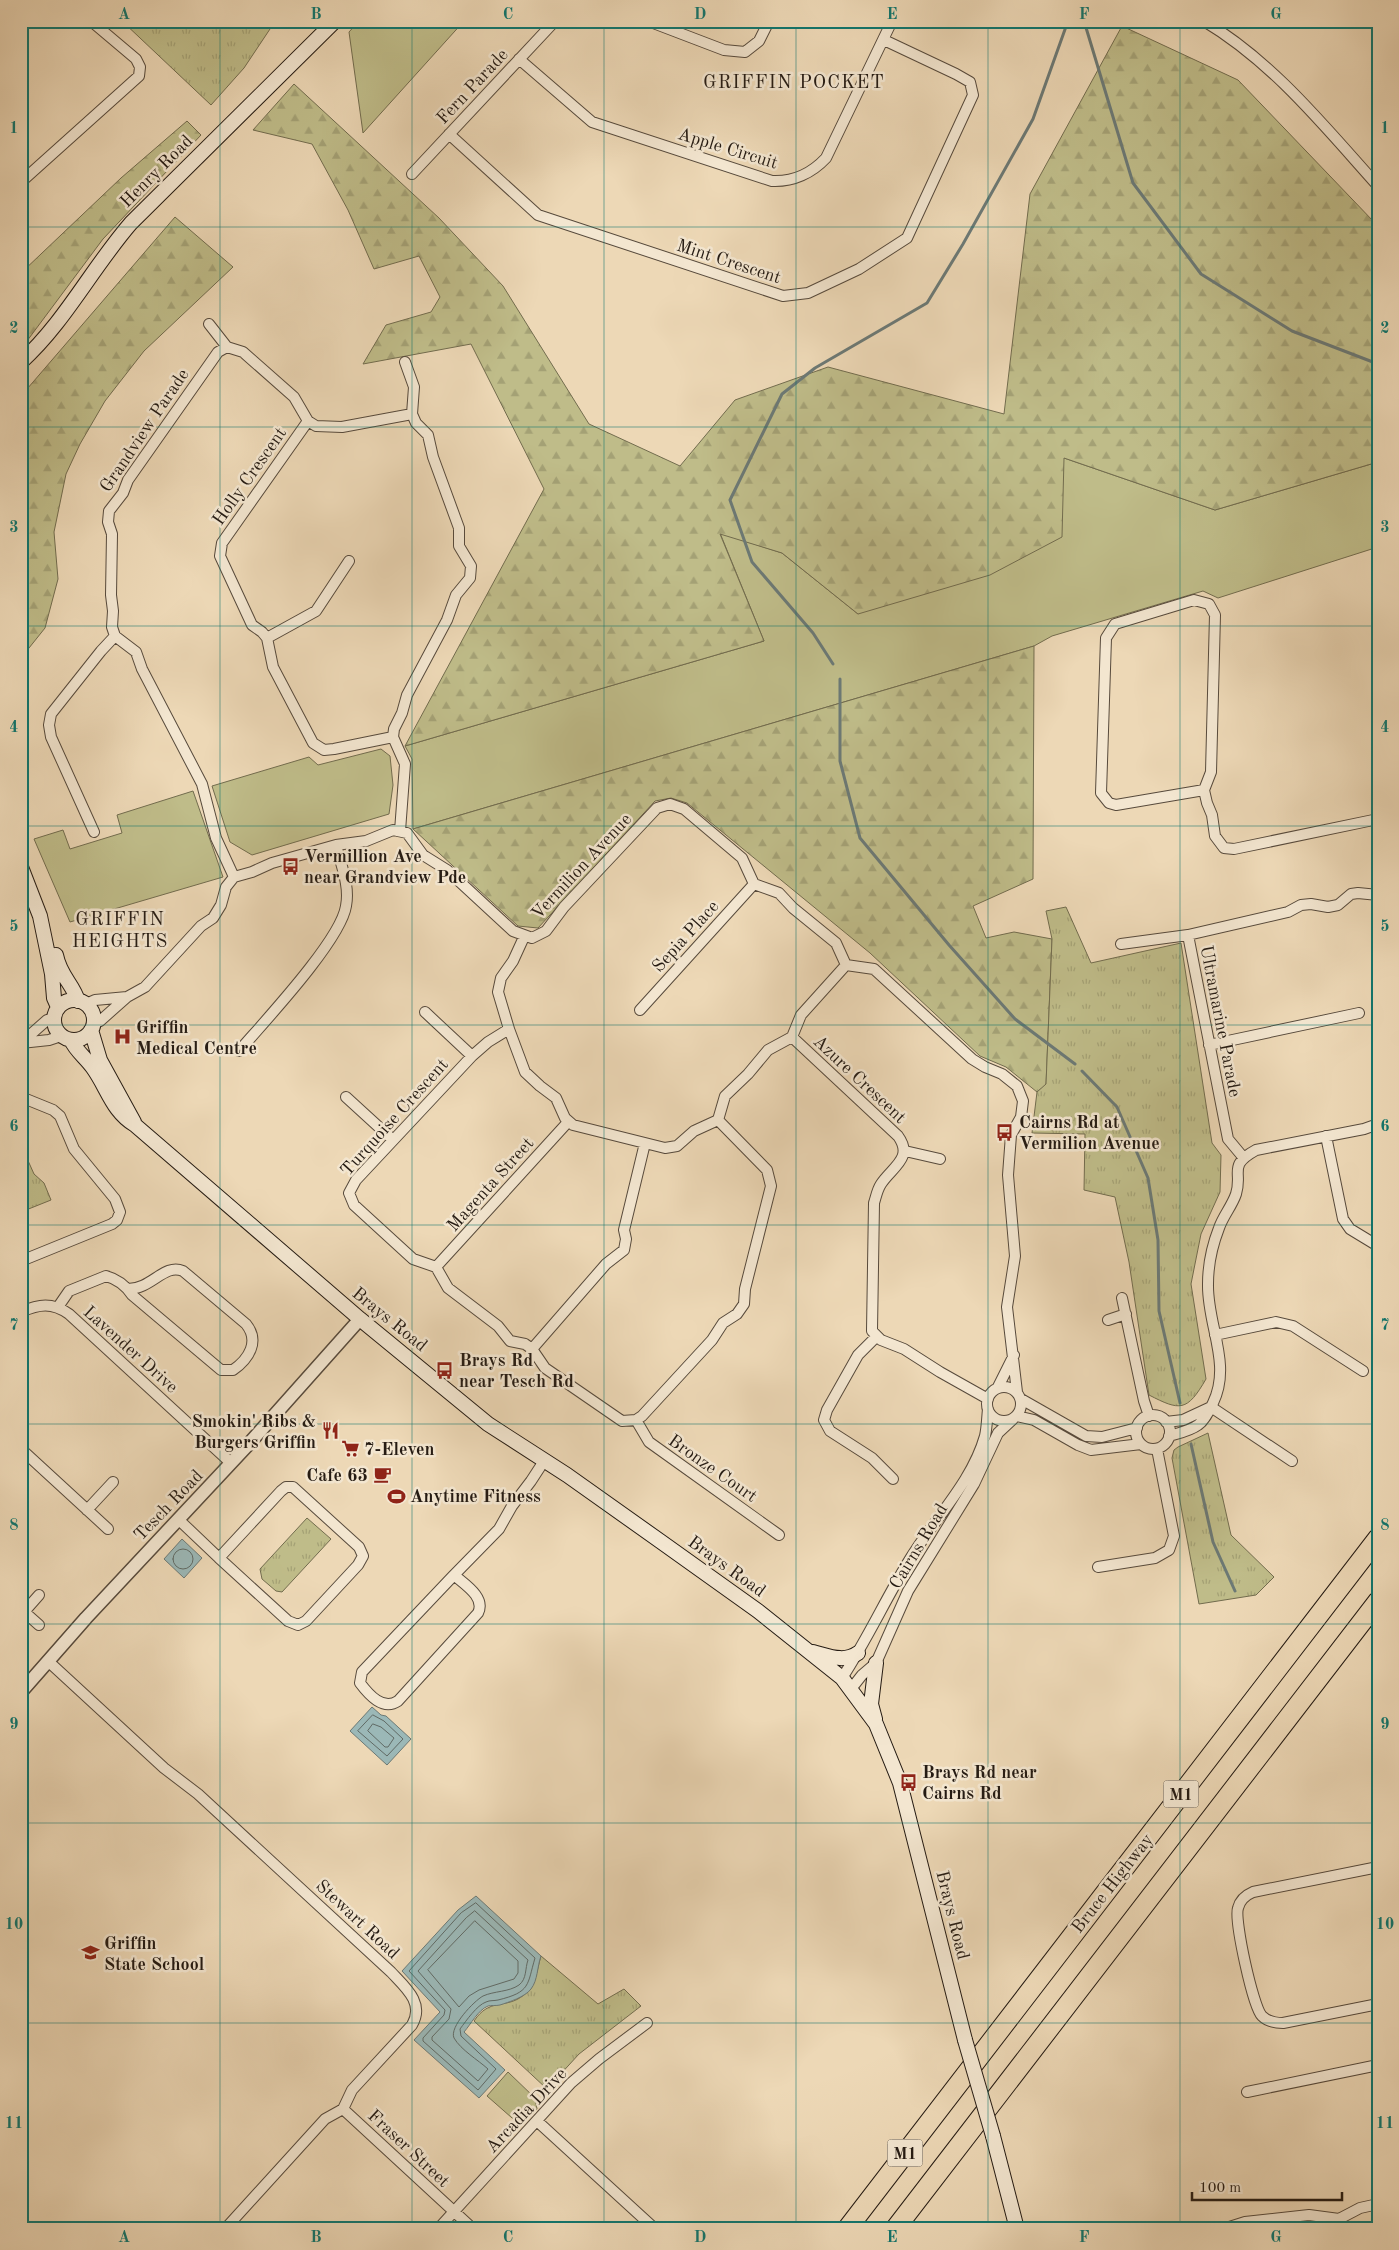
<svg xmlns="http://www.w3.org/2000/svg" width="1399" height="2250" viewBox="0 0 1399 2250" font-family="'Old Standard TT',serif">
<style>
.grass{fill:#bfbc89;stroke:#726c4e}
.forest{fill:url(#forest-firs);stroke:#726c4e}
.park{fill:url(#park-tufts);stroke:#726c4e}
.water{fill:#9bb8b7;stroke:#6c7975}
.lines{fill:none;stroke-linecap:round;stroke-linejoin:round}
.shore{stroke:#606a65;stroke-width:1}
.stream{stroke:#6c7975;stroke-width:3}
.minor-casing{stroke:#574a3c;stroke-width:12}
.tertiary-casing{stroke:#574a3c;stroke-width:15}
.secondary-casing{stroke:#251b13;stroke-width:16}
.motorway-casing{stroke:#251b13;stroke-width:21}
.minor{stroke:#f3e6d0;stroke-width:10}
.tertiary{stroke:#f3e6d0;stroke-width:12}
.secondary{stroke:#f3e6d0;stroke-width:14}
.motorway{stroke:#edd8b6;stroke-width:19}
.secondary-bridge-casing{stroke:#251b13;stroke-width:16;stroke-linecap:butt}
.secondary-bridge{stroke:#f3e6d0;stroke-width:14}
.grid{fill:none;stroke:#0f766e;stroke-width:1;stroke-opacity:0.55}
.labels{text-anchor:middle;stroke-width:5;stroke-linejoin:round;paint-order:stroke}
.shield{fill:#f3e6d0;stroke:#63584c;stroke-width:1}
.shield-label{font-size:16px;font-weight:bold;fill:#251b13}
.street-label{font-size:18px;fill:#251b13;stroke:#f3e6d0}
.poi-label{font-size:18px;font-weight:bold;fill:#251b13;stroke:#f3e6d0;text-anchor:start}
.neighbourhood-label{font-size:19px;letter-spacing:1px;fill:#251b13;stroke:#f3e6d0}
.neatline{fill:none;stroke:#0f766e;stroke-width:2}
.grid-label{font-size:16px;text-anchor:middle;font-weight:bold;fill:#0f766e}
</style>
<defs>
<pattern id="forest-firs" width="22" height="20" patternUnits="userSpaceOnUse" patternTransform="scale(1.25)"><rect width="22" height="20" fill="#bfbc89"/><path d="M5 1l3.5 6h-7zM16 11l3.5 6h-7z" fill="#a4a175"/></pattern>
<pattern id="park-tufts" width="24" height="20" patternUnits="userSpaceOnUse" patternTransform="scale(1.25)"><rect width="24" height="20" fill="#bfbc89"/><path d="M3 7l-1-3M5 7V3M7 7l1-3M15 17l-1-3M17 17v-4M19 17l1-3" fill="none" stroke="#a4a175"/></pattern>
</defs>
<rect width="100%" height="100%" fill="#edd8b6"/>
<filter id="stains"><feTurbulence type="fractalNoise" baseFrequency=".004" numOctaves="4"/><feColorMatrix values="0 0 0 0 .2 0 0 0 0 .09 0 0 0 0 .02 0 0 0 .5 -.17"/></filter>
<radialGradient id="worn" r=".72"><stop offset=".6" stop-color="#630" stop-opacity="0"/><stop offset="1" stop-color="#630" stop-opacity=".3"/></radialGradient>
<path class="grass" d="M359,21H464L363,133L349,32Z
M1064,458L1215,510L1378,462V547L1218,598L1203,591L1052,636L1034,646L413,829L412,759L405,746L764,641L720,533L782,553L858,614Z
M381,749L390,756L393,785L389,814L252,855L230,842L212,786L309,757L318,765Z
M193,791L223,877L70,922L34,839L63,830L70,849L122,833L117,815Z
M508,2072L535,2098L537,2109L520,2125L487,2096Z"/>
<path class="forest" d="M1122,26L1238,80L1374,222L1378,243V462L1215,510L1064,458L1062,537L990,575L858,614L782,553L720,534L764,641L405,746L544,489L471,344L363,364L386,325L431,312L440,297L419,256L374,269L348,210L312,144L253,130L294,84L439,218L503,286L589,424L680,466L735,400L828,367L1004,414L1030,194Z
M187,121L201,135L103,239L21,349V273L121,178Z
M175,217L233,267L144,351L105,401L80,444L66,474L54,532L58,579L45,628L21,658V396Z
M1034,646L1033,879L973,906L986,938L1014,932L1052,939L1046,1085L1037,1092L1006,1067L980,1056L870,953L687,803L671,798L655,801L538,928L518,926L413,829Z"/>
<path class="park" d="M122,21H262L270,29L244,68L211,105Z
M1066,907L1091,963L1181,943L1212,1143L1221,1155L1220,1192L1201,1234L1191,1284L1206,1379C1187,1412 1180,1411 1149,1395L1129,1262L1115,1197L1084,1190L1085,1134L1032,1133L1037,1092L1046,1084L1052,939L1046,911Z
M21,1145L34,1174L44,1183L51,1200L21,1212Z
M1208,1433L1231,1535L1274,1577L1256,1595L1199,1604L1172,1458L1174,1450L1178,1447Z
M307,1518L331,1539L282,1592L276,1591L262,1579L260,1569Z
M541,1956L598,2004L624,1989L641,2006L579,2054L547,2089L474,2021C490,1997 505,2010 524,1995C536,1986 537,1969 541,1956Z"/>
<path class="water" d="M182,1539L202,1558L184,1578L164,1559Z
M372,1707L381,1715L386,1716L411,1739L387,1765L350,1731Z
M476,1896L541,1956C537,1967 538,1980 531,1989C525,1997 509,2002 500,2005C496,2006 491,2005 488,2006C478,2010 471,2024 464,2032L505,2070L479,2098L414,2040L440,2012L402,1971L458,1910Z"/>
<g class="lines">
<path class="shore" d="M173 1559a10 10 0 1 1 20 0a10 10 0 1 1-20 0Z
M373,1715L384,1721L403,1739L387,1756L358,1731Z
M373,1724L381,1727L394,1738L388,1747H385L368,1731Z
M476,1903L535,1958C527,1985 531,1992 498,2000C494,2001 490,2000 486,2002C477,2005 466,2021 460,2029L461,2036L496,2069L478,2090L423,2041V2038L444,2015L445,2010L409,1971L461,1913Z
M475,1911L528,1960C525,1968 527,1979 519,1985C509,1992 494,1991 483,1996C474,2001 449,2027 454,2038C461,2050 478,2060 488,2069L478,2081L432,2040V2037L449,2019L451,2009L418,1971L466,1918Z
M475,1921L518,1961V1973L514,1979L479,1990L469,1996L459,2007L428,1970Z"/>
<path class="stream" d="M1084,21L1133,183L1201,274L1292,331L1378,364
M833,664L813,633L752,562L730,500L782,394L815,368L927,303L963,244L1033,119L1068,21
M840,679V761L860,838L949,945L1015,1019L1075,1064
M1082,1071L1117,1107L1148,1178L1158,1240L1159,1311L1180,1403
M1191,1444L1213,1542L1235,1591"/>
<defs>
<path id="minor" d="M648,21L724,50L745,52L759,41L769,21
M1204,21C1273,62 1325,127 1378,186
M519,59L592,122L772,181C793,182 812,173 826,158L892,21
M449,134L538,215L783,296L808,293L859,269L907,238L973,95L970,82L956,74L884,40
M412,174L555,21
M21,182L139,76L140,67L136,59L91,21
M209,324L227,347
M308,421L222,543L220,556L252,625L262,632L267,638L273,667L313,743L324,750L334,749L393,737
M267,638L316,611L349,561
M1204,790L1116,805L1109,803L1101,793L1106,638L1115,624L1194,600L1209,604L1215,615L1211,772L1204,790L1207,803L1212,815L1215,836L1224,848L1234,849L1378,819
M400,831L405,764L393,737L394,729L402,713L407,695L447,620L456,595L470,578L471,566L459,546V528L433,457L428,435L416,423L412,414L414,387L405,362
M94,832L51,737L49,725L51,714L101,651L115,636
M234,877L216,838L202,784L142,669L136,652L115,636L112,627L113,611L111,595L112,534L108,522L109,511L123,493L128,480L218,352L227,347L243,352L294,397L308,421L316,426L342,427L412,414
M524,937L513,961L501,978L498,992L509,1029L525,1072L540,1086L556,1098L565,1118L573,1125L665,1148L677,1146L694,1131L718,1120L725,1096L748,1074L768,1050L792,1037L801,1015L846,965
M1121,944L1188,935
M86,1004L95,1000L127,997L145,987L201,926L213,918L221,905L226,887L234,877L252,872L272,863L336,845L366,841L393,830L407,833L423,855L447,870L513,931L532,938L546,931L564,907L657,808L670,804L684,809L742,858L754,884L779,893L793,908L836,943L846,965L874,969L972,1059L985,1067L1002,1074L1017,1086L1023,1101L1021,1117L1011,1135L1008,1175L1015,1256L1007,1307L1017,1392
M640,1010L754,884
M425,1012L472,1056
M94,1023L100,1021L127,997
M509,1029L488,1042L472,1056L356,1180L349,1193L354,1205L413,1259L436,1267L448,1288L498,1326L510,1341L525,1344L532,1349L545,1368L622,1421L636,1420L642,1416L712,1340L723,1323L737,1314L744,1304L745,1289L771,1186L767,1170L718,1120
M792,1037L898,1136C914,1158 892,1167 881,1184C877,1190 876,1197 874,1203L872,1331L881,1340L904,1349L940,1372L988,1399
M21,1043L47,1020L54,1018
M21,1043L49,1040L61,1036
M1209,1045L1359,1013
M239,1051C264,1022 341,940 346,906C350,886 341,865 336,845
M21,1097L53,1110L60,1116L74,1149L115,1199L120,1212L117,1220L112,1224L21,1261
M346,1097L393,1140
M1326,1136L1343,1219L1350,1229L1378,1246
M905,1151L940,1159
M1243,1157L1228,1139L1188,935L1288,912L1301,905L1311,904L1328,907L1338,905L1351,894L1358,893L1378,895
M436,1267L568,1122
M1122,1298L1144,1401L1149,1416
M58,1307L69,1291L106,1276C117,1279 126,1286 132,1295L221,1370H233C249,1359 260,1341 246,1324L183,1271C164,1263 152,1289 128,1289
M21,1312C39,1304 52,1302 69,1314L231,1463
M1108,1320L1126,1314
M1215,1335L1276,1322L1293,1326L1363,1371
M876,1337L858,1355L827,1410L824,1420L830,1431L872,1458L893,1479
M532,1349L606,1264L624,1250L626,1239L624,1230L645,1143
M987 1404a17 17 0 1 1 34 0a17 17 0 1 1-34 0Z
M998,1387L1014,1355
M1021,1399L1086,1436L1102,1437L1137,1428
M1211,1407L1292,1461
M1136 1432a17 17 0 1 1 34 0a17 17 0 1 1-34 0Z
M1017,1416L1034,1420L1078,1445L1091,1450L1141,1444
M636,1420L649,1442L779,1535
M1166,1422L1183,1420L1211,1407
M1169,1436C1179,1433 1190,1431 1198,1425C1205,1420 1209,1411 1213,1403C1232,1364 1207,1325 1208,1284C1208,1265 1212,1246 1219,1228C1223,1216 1232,1206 1236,1194C1243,1172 1227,1166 1256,1150L1364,1129L1378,1124
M21,1449L108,1529
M87,1510L113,1482
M178,1519L219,1558L281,1491L286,1487H293L359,1547L363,1556L358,1565L306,1621L298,1625L288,1621L219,1558
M1098,1567L1155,1558L1169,1550L1174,1536L1157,1449
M454,1575L362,1672L360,1683C369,1695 383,1711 398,1701L478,1613C486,1597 464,1584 454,1575L499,1529L512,1506L531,1481L544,1461
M21,1609L39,1625
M24,1612L39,1595
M49,1662L164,1768L198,1794L391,1972C405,1987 425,2003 412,2025L352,2090L343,2109L325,2119L225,2229
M842,1678C867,1640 886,1598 910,1559C934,1519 972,1482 985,1436C987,1427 987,1418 988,1409
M851,1689L862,1675L876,1663L908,1591L974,1484L998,1433L1013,1419
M1378,1867L1253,1892C1246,1895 1240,1900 1238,1908C1234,1920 1253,2007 1262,2016C1268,2022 1275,2023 1283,2023L1378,2004
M1247,2092L1378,2065
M343,2109L473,2229
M537,2121L655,2229
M1339,2219L1342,2229
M438,2229L571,2083L599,2059L647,2023
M1223,2229L1245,2222L1309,2215L1339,2219L1360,2208L1378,2204"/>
<path id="tertiary" d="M21,1692L86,1618L246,1447L360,1319"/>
<path id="secondary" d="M21,362C65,322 92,268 131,223L335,21
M21,867L40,916L52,974L54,998L58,1007
M56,955C60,976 73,984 78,1001
M54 1020a20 20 0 1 1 40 0a20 20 0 1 1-40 0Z
M91,1030L100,1060L134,1122
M71,1040C76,1051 86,1058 93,1068C108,1089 112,1111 135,1125L360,1319L488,1424L567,1475L660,1541L758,1611L842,1678L876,1724L900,1783L965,2040
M813,1652C829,1656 844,1663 858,1653
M875,1719L871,1704L876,1663
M993,2136L1017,2229"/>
<path id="motorway" d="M847,2229L1378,1538
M895,2229L1378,1601"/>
</defs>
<use href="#minor" class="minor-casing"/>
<use href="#tertiary" class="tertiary-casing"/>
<use href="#secondary" class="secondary-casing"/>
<use href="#motorway" class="motorway-casing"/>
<use href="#minor" class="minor"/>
<use href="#tertiary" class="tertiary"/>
<use href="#secondary" class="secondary"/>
<use href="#motorway" class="motorway"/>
<defs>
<path id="secondary-bridge" d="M965,2040L993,2136"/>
</defs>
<use href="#secondary-bridge" class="secondary-bridge-casing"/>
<use href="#secondary-bridge" class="secondary-bridge"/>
</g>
<path class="grid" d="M220,21V2229M412,21V2229M604,21V2229M796,21V2229M988,21V2229M1180,21V2229M21,227H1378M21,427H1378M21,626H1378M21,826H1378M21,1025H1378M21,1225H1378M21,1424H1378M21,1624H1378M21,1823H1378M21,2023H1378"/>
<defs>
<symbol id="bus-bare" viewBox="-9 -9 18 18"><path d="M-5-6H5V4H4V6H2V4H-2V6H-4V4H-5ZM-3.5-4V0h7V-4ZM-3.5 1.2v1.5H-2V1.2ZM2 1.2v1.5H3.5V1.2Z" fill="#8f2418" stroke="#f3e6d0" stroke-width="2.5" paint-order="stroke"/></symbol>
<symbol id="hospital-bare" viewBox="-9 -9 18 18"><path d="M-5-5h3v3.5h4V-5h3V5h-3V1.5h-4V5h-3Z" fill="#8f2418" stroke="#f3e6d0" stroke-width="2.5" paint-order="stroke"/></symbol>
<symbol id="restaurant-bare" viewBox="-9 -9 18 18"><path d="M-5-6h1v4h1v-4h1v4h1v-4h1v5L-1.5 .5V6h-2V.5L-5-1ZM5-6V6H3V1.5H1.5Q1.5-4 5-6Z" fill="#8f2418" stroke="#f3e6d0" stroke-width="2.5" paint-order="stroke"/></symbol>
<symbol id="supermarket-bare" viewBox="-9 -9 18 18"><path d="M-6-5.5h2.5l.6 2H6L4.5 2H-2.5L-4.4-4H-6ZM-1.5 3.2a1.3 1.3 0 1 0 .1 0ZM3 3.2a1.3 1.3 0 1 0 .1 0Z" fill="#8f2418" stroke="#f3e6d0" stroke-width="2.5" paint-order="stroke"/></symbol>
<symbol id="cafe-bare" viewBox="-9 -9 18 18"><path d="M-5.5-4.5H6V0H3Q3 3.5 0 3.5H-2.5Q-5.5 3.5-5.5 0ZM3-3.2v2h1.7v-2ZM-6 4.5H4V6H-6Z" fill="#8f2418" stroke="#f3e6d0" stroke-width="2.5" paint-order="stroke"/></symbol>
<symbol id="stadium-bare" viewBox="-9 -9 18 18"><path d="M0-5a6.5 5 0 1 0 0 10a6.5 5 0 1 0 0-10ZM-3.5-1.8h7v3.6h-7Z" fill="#8f2418" stroke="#f3e6d0" stroke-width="2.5" paint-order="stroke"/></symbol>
<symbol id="school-bare" viewBox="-9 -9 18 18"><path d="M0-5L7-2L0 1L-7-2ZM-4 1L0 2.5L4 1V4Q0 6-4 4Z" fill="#8f2418" stroke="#f3e6d0" stroke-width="2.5" paint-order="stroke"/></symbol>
</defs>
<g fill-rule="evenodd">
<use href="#bus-bare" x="278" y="854" width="25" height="25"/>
<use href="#hospital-bare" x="110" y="1024" width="25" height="25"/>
<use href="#bus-bare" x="992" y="1120" width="25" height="25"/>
<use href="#bus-bare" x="432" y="1358" width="25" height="25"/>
<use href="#restaurant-bare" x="318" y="1418" width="25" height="25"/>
<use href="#supermarket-bare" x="338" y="1436" width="25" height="25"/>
<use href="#cafe-bare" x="370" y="1462" width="25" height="25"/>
<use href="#stadium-bare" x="384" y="1484" width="25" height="25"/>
<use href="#bus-bare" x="896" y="1770" width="25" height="25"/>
<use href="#school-bare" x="78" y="1940" width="25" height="25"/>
</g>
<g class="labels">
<g class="shield">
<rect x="1163.5" y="1780.5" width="35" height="27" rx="4"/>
<rect x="887.5" y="2139.5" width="35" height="27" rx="4"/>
</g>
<g class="shield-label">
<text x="1181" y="1800">M1</text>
<text x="905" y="2159">M1</text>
</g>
<g class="street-label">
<text transform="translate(472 86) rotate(-47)" y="6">Fern Parade</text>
<text transform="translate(728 148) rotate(17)" y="6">Apple Circuit</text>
<text transform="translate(156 171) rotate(-45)" y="6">Henry Road</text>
<text transform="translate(729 261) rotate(18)" y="6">Mint Crescent</text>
<text transform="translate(144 430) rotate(-56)" y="6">Grandview Parade</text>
<text transform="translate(249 476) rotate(-55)" y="6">Holly Crescent</text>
<text transform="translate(581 866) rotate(-47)" y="6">Vermilion Avenue</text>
<text transform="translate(685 936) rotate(-48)" y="6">Sepia Place</text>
<text transform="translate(1221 1021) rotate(79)" y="6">Ultramarine Parade</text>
<text transform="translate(860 1079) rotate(43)" y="6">Azure Crescent</text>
<text transform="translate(394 1117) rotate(-48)" y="6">Turquoise Crescent</text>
<text transform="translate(490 1184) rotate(-48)" y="6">Magenta Street</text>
<text transform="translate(390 1319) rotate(39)" y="6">Brays Road</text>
<text transform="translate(131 1349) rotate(42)" y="6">Lavender Drive</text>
<text transform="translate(713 1468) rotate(35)" y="6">Bronze Court</text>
<text transform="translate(168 1505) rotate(-46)" y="6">Tesch Road</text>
<text transform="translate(918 1546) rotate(-59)" y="6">Cairns Road</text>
<text transform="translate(727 1566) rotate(36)" y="6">Brays Road</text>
<text transform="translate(1112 1883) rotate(-52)" y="6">Bruce Highway</text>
<text transform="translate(953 1915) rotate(76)" y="6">Brays Road</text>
<text transform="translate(358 1919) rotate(43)" y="6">Stewart Road</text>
<text transform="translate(526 2110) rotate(-47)" y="6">Arcadia Drive</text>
<text transform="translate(409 2148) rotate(43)" y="6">Fraser Street</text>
</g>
<g class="poi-label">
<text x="304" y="862">Vermillion Ave<tspan x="304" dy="21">near Grandview Pde</tspan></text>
<text x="136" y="1033">Griffin<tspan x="136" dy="21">Medical Centre</tspan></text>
<text x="1019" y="1128">Cairns Rd at<tspan x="1019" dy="21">Vermilion Avenue</tspan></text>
<text x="459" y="1366">Brays Rd<tspan x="459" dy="21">near Tesch Rd</tspan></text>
<text x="316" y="1427" text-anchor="end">Smokin' Ribs &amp;<tspan x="316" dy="21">Burgers Griffin</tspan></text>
<text x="364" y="1455">7-Eleven</text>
<text x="368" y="1481" text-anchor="end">Cafe 63</text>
<text x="410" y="1502">Anytime Fitness</text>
<text x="922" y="1778">Brays Rd near<tspan x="922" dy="21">Cairns Rd</tspan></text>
<text x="104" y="1949">Griffin<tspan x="104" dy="21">State School</tspan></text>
</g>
<g class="neighbourhood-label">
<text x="794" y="88">GRIFFIN POCKET</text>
<text x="120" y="925">GRIFFIN<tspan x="120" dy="22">HEIGHTS</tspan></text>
</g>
</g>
<rect width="1399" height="2250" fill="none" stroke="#edd8b6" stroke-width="55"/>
<path d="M1192 2192v8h150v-8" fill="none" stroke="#251b13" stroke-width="2.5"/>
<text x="1199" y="2192" font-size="15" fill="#251b13" stroke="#f3e6d0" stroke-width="4" paint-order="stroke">100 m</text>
<rect x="28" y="28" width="1344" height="2194" class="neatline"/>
<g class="grid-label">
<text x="124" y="19">A</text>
<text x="316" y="19">B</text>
<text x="508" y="19">C</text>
<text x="700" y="19">D</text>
<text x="892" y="19">E</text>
<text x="1084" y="19">F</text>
<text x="1276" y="19">G</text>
<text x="14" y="133">1</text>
<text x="1385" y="133">1</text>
<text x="14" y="333">2</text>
<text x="1385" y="333">2</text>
<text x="14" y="532">3</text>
<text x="1385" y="532">3</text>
<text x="14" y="732">4</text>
<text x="1385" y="732">4</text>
<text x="14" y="931">5</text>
<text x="1385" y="931">5</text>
<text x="14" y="1131">6</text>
<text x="1385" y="1131">6</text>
<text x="14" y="1330">7</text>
<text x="1385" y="1330">7</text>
<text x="14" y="1530">8</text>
<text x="1385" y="1530">8</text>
<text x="14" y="1729">9</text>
<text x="1385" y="1729">9</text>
<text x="14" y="1929">10</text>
<text x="1385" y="1929">10</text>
<text x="14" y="2128">11</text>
<text x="1385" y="2128">11</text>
<text x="124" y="2242">A</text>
<text x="316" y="2242">B</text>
<text x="508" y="2242">C</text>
<text x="700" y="2242">D</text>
<text x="892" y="2242">E</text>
<text x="1084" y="2242">F</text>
<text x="1276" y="2242">G</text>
</g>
<rect width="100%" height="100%" filter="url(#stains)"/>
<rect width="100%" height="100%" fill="url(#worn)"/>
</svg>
